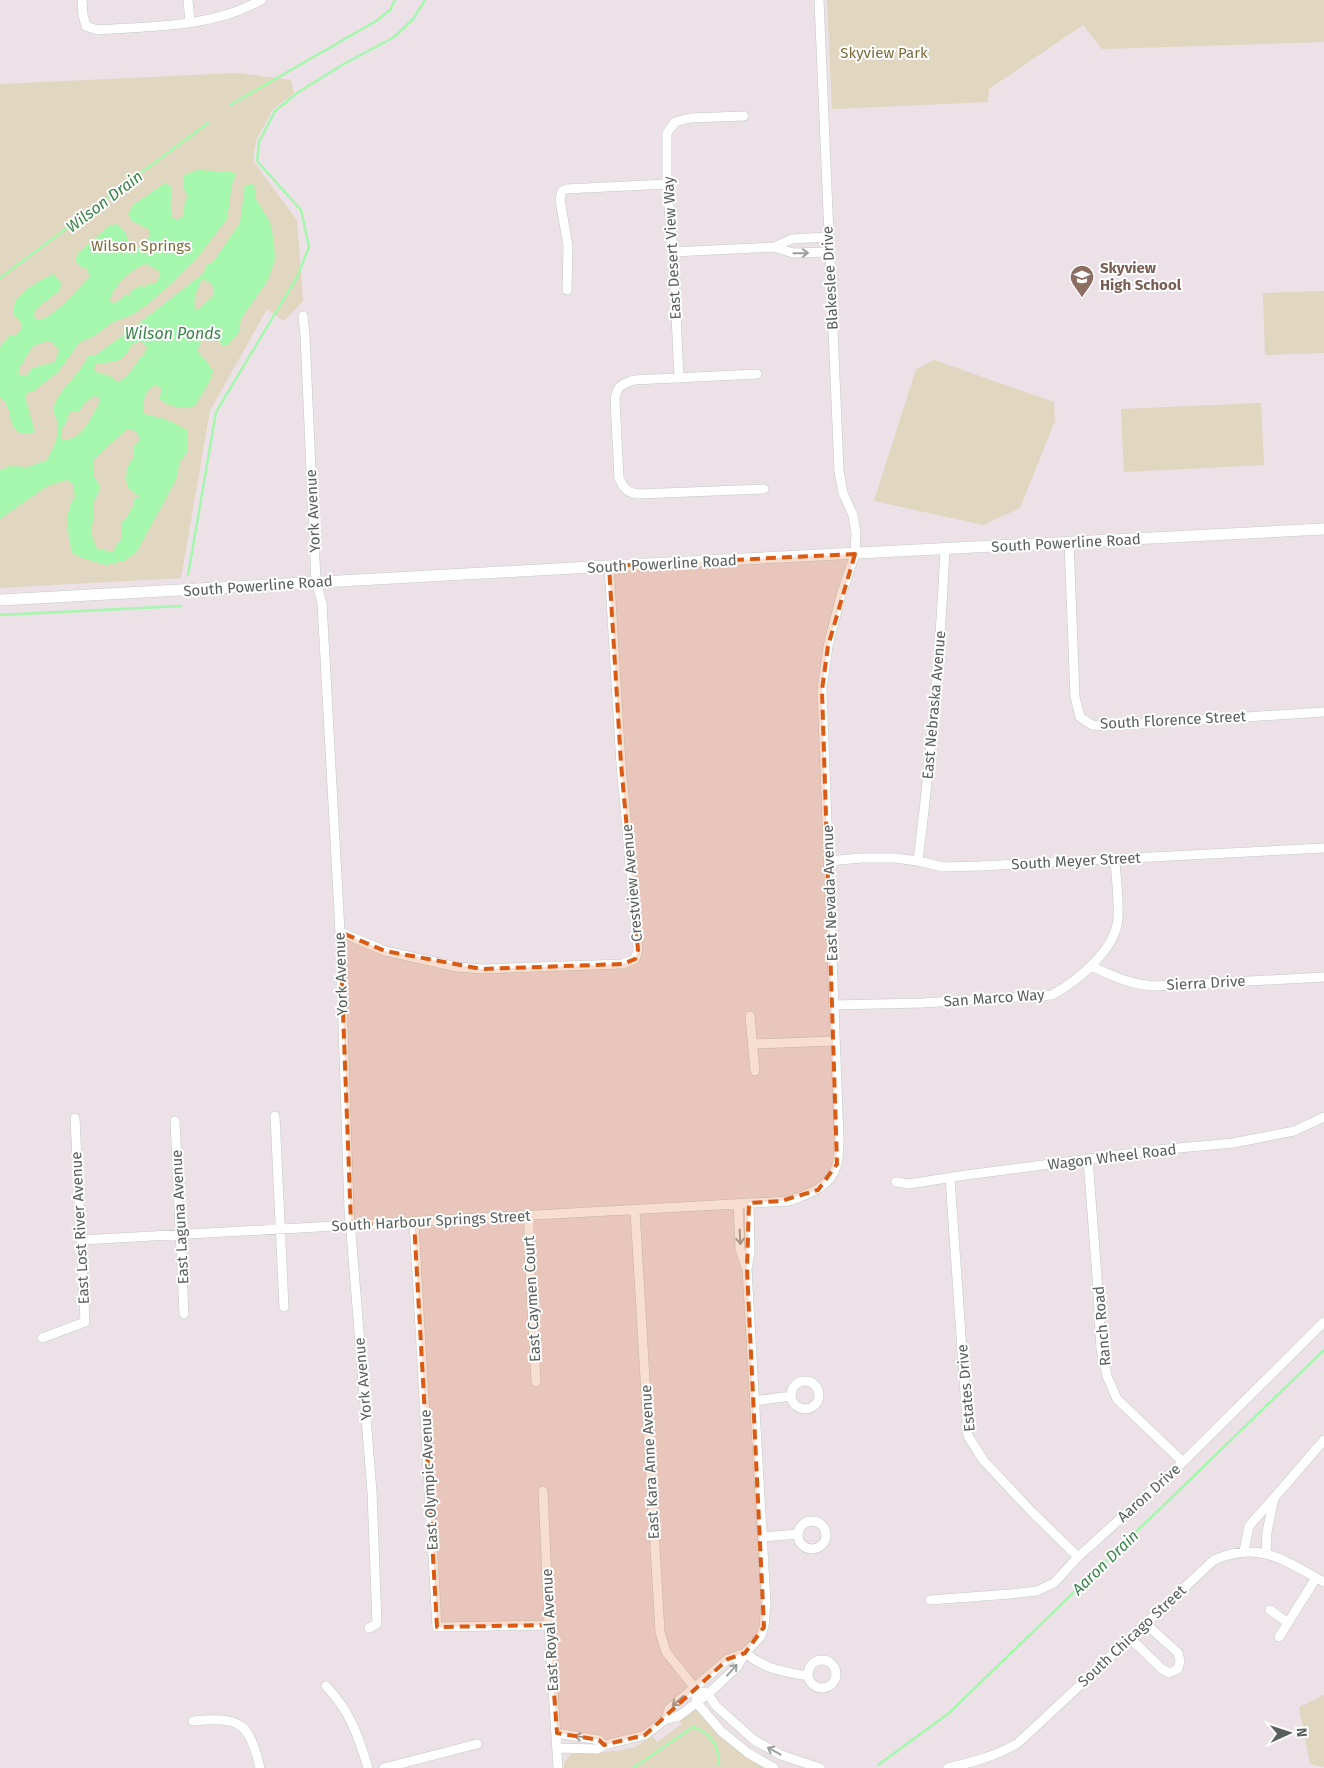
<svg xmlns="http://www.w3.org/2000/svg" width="1324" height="1768" viewBox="0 0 1324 1768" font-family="'Fira Sans',sans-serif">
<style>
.green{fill:#e1d6bf}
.water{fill:#a5f7ad;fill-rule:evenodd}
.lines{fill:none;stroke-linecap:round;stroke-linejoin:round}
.stream{stroke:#a5f7ad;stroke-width:2.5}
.street-casing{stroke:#c4cac6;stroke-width:10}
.secondary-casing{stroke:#c4ccc7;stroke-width:12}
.street{stroke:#fff;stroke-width:9}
.secondary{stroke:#fff;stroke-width:11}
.oneway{stroke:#9ba09d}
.marked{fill:#da5a14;fill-opacity:0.2;stroke:#da5a14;stroke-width:4;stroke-dasharray:10 6;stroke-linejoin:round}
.labels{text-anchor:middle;stroke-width:4;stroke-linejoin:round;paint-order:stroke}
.park-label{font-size:15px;fill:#7e6b3b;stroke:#fff}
.street-label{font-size:15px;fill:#59605b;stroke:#fff}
.education-label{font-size:15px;font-weight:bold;fill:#785e54;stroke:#fff;text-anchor:start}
.water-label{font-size:16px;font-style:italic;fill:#398548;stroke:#fff}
</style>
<rect width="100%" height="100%" fill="#ebe1e6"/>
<path class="green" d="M827,0H1324V42L1102,49L1083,25L989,89L988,102L832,109Z
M238,73L291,80L294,93L273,109L256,141L253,161L297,220L303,301L284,321L267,309L210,411L181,578L0,588V84Z
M1324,291V353L1265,355L1263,293Z
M934,360L1054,402L1055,421L1020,508L983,525L874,501L916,369Z
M1261,403L1264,465L1124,472L1121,409Z
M1324,1695V1767L1310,1764L1299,1707Z
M691,1708L702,1712L770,1768H564V1763L571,1754L618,1751L635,1747L652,1736L657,1742L682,1724L678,1717Z"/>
<path class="water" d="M198,170L232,172L236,175L232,184L227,219L197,258L171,284L148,304L132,315L113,322L94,336L79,343L58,372L34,391H30L25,396L35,432C3,441 17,409 0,397V347L9,336H15L22,329L20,321L13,314C14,310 14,305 15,302C21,291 43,278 54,274L61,283L60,290L35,310L34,316L37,320C54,319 79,288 90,276L86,268L81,267L75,261L78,253L109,226L116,224L124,230L130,244L138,248L149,237L150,230L132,221L128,214L133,205L165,183L171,187C172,198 169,207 172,217L178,220L183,216L185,201L188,196L183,187L184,175ZM146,264L159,271L160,276L155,284L150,283L145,287C138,285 135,288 130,293L131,296L127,294L115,303L110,302C111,288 133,267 146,264ZM45,342H52L59,350L55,362L32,368L27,375L24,376L18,374L20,367L33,346Z
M254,184L256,199L270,222L274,241L275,260L268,280L241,319L239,332L228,345H221L219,338L209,335L203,339L197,350L213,370L210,381L195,406C181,410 171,407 159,399L162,388L155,385C144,391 142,403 144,414C162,418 173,421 188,431L187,452L180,462L176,480L136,553L124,561L106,565L85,559L72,553C68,535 63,512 75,497L73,484L66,480L46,487L0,519V470L10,466L28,467L47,460C52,450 58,439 58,427C58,416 50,415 56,401C63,386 80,374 88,356H94L125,334L204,273L206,265L213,262L240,223L245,185ZM202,280L208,281L213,287V296L200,308L195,310C193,299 197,289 202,280ZM141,341L148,348L127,376L118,382L110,376L96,372L94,369L96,364C114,361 124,364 131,345ZM94,396L99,398V403C91,418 82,441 62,440L61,430L66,423L70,411L78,412L86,402ZM127,429L136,431L140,440L133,446L134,457L127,467L126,480L128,488L140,497L134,499L133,506L125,520L121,522V540L115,546L114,552L97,549L91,533L94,515L93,504L99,491V484L93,475V460Z"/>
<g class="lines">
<path class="stream" d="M230,105L376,21L390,10L395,0
M0,278L208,123
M188,575L216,412L297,277L309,247L301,210L257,161L259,142L275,111L297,93L342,65L394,37L413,19L425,0
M0,615L181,606
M878,1765L949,1713L1324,1350
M633,1768L693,1727C711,1733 719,1746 719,1764"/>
<defs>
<path id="street" d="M82,0L83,15L86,26L97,30C152,26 212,28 261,0
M188,0L190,23
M828,237L792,239L774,247L793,253L829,252
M673,252L774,247
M567,290L568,246L560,200L562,191L566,189L667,184
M303,316L305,335L316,582L322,603L340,932L349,1208L372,1492L377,1624L369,1628
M757,374L634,380C621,385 617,385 615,400L619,478C624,489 628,493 639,494L764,489
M679,377L673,252L667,184V133L675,122L690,118L744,116
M1069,542L1075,697L1080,717L1092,725L1107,726L1324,712
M829,861L861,858H895L918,861L943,867L980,866L1324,848
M918,861C931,757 940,654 945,550
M340,932L385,951L457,967L482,969L623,964L635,959L638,950L621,764L609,566
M1091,966C1113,976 1131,985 1156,986L1324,977
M833,1005L923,1003L1052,995C1077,981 1116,950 1118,918C1119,899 1116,878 1115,859
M750,1016L755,1071
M753,1044L835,1041
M275,1116L284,1307
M175,1121L184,1314
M1088,1159L1097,1277L1101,1349L1107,1376L1117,1399L1183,1462
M950,1178L968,1436L984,1461L1032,1512L1078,1557
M896,1182L909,1184L966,1175L1157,1150L1233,1143L1294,1131L1324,1117
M738,1204L740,1249L746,1267
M635,1210L660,1632L666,1652L694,1687L697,1703L721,1731L748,1753L774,1768
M529,1216V1248L536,1382
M414,1222L437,1627L549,1625
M81,1240L789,1201C810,1193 830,1188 837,1164C839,1157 838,1148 839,1140L822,690L828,646L841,595L855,554L856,533L853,515L843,493L839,471L819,0
M42,1338L85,1322L75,1118
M791 1395a14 14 0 1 1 28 0a14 14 0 1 1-28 0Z
M754,1401L791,1396
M543,1491L549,1625L558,1768
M798 1535a14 14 0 1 1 28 0a14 14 0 1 1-28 0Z
M763,1537L798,1534
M1244,1551L1249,1526L1273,1499
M1266,1554L1267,1532L1274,1498L1324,1440
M930,1600L1010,1594L1037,1591L1054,1583L1078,1557L1183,1462L1324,1322
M1270,1610L1288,1623
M1279,1637L1316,1578
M1130,1638L1162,1669L1169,1673L1178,1669L1180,1661L1178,1653L1145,1623
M745,1653C767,1670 781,1671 808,1676
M808 1674a14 14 0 1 1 28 0a14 14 0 1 1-28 0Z
M326,1686C350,1711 358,1735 368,1768
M703,1692L708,1694L716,1706L754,1740L781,1755L820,1768
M666,1719L669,1709L728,1659L745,1653
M193,1721C239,1717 249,1721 260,1768
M557,1733L599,1740L604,1745
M557,1748L597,1749L604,1745L645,1735L666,1719L679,1716L708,1694L737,1667L745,1653L760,1637L764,1627L766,1603L747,1269L750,1252L749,1203
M384,1768L477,1744
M948,1768C973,1762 996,1756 1018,1743L1214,1560C1260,1540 1285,1561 1324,1582"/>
<path id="secondary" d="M0,600L609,566L1324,529"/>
</defs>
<use href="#street" class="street-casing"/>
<use href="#secondary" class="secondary-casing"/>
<use href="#street" class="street"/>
<use href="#secondary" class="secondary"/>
</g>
<defs><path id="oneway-shaft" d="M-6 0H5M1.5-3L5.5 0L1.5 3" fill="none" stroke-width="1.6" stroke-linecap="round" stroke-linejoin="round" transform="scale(1.25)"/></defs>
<g class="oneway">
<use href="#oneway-shaft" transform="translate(801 253) rotate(-1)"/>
<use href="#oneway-shaft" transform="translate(740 1237) rotate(87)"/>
<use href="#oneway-shaft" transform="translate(732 1670) rotate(-48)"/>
<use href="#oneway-shaft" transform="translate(678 1701) rotate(139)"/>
<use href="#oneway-shaft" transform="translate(582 1737) rotate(-172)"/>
<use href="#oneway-shaft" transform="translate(774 1751) rotate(-151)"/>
</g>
<path class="marked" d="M855,554L828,646L822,690L837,1164L818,1190L781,1201L749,1203L747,1269L764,1627L745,1653L728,1659L645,1735L604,1745L599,1740L557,1733L549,1625L437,1627L414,1222L351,1225L340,932L385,951L482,969L623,964L635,959L638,950L621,764L609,566Z"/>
<defs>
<symbol id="school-pin" viewBox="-11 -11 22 30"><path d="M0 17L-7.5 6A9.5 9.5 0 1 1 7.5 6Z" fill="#8d6e63" stroke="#fff"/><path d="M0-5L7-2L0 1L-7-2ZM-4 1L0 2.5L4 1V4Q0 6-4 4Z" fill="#fff"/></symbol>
</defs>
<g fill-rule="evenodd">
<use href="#school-pin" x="1068" y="263" width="28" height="38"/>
</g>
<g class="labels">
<g class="park-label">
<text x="884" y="58">Skyview Park</text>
<text x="141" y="251">Wilson Springs</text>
</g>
<g class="street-label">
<text transform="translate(672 248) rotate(-93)" y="5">East Desert View Way</text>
<text transform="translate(830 278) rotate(-93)" y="5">Blakeslee Drive</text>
<text transform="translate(313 511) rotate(-93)" y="5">York Avenue</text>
<text transform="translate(1066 543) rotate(-3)" y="5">South Powerline Road</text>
<text transform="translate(662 564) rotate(-3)" y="5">South Powerline Road</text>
<text transform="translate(258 586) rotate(-4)" y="5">South Powerline Road</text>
<text transform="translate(934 705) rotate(-85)" y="5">East Nebraska Avenue</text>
<text transform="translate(1173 720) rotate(-3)" y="5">South Florence Street</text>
<text transform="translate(1076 861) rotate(-3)" y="5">South Meyer Street</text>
<text transform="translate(632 883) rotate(-95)" y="5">Crestview Avenue</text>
<text transform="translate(830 893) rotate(-92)" y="5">East Nevada Avenue</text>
<text transform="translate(341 974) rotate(-92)" y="5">York Avenue</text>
<text transform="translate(1206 983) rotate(-3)" y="5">Sierra Drive</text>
<text transform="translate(994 998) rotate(-4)" y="5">San Marco Way</text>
<text transform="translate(1112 1157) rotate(-7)" y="5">Wagon Wheel Road</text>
<text transform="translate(180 1217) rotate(-93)" y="5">East Laguna Avenue</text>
<text transform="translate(431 1221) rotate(-3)" y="5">South Harbour Springs Street</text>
<text transform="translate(80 1228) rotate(-93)" y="5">East Lost River Avenue</text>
<text transform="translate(532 1299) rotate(-93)" y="5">East Caymen Court</text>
<text transform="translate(1102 1326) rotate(-95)" y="5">Ranch Road</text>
<text transform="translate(363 1379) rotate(-95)" y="5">York Avenue</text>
<text transform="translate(966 1388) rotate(-95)" y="5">Estates Drive</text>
<text transform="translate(650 1462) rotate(-93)" y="5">East Kara Anne Avenue</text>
<text transform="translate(429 1480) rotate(-93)" y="5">East Olympic Avenue</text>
<text transform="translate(1149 1493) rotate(-42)" y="5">Aaron Drive</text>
<text transform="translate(550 1630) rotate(-93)" y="5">East Royal Avenue</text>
<text transform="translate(1132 1636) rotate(-43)" y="5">South Chicago Street</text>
</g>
<g class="education-label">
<text x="1100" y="273">Skyview<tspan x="1100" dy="17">High School</tspan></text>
</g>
<g class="water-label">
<text transform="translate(104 201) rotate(-37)" y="6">Wilson Drain</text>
<text x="173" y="339">Wilson Ponds</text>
<text transform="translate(1105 1562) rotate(-44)" y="6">Aaron Drain</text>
</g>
</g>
<g transform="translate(1289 1733) rotate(87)" stroke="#ffffff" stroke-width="4" paint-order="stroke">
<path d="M0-4L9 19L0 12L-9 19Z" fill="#59605b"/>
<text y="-8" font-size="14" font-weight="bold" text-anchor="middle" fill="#59605b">N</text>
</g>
</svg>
